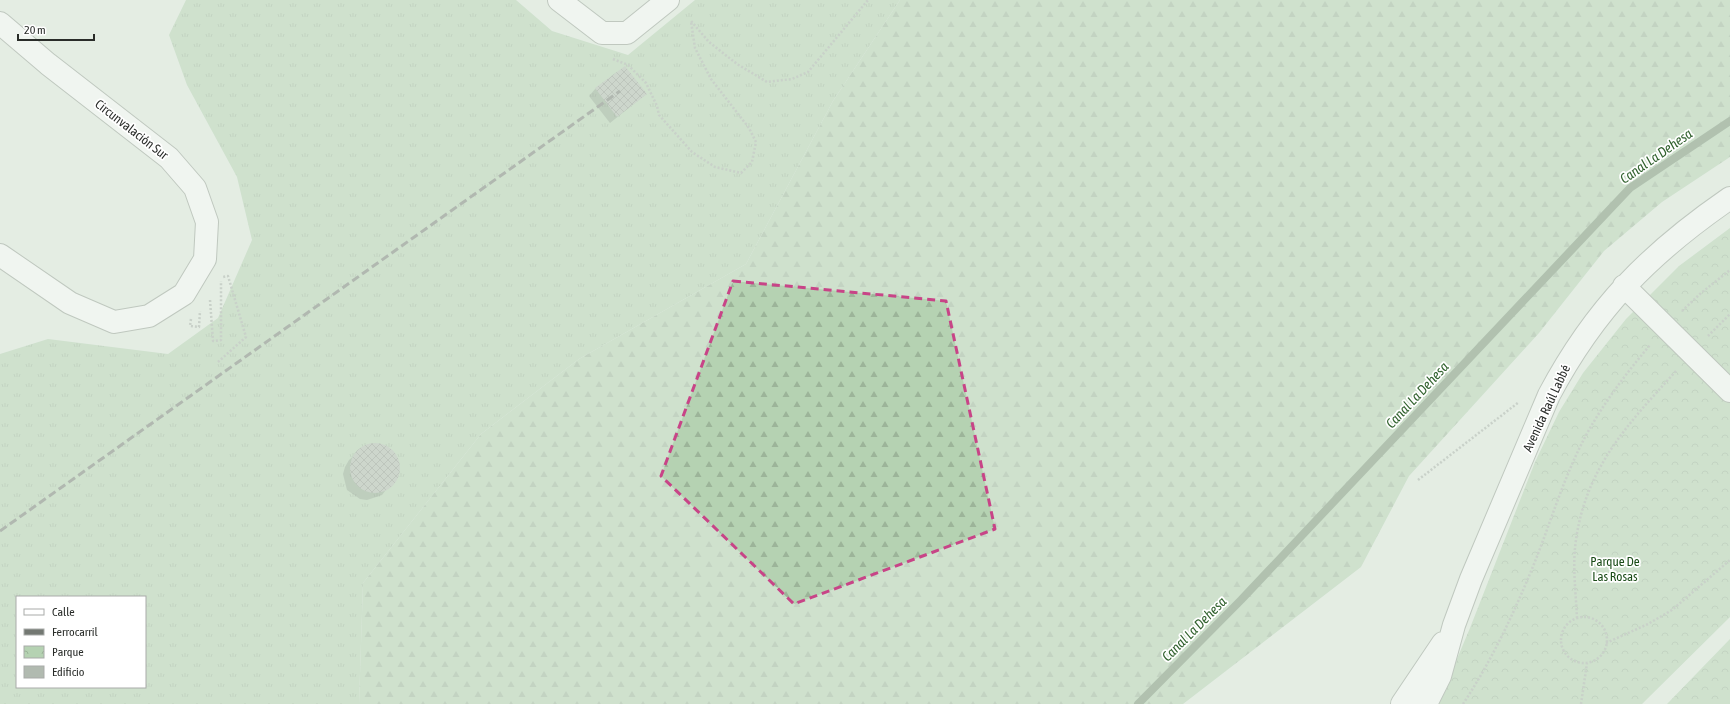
<svg xmlns="http://www.w3.org/2000/svg" width="1730" height="704" viewBox="0 0 1730 704" font-family="'Asap Condensed',sans-serif">
<style>
.grass{fill:url(#grass-tufts);fill-rule:evenodd}
.forest{fill:url(#forest-firs)}
.park{fill:url(#park-crowns)}
.shadow{fill:#0003}
.lines{fill:none;stroke-linecap:round;stroke-linejoin:round}
.stream{stroke:#738d70;stroke-width:8}
.building{fill:url(#building-cross-hatch)}
.minor-casing{stroke:#949c93;stroke-width:24}
.path{stroke:#a8afa8;stroke-width:2.5;stroke-dasharray:2 2;stroke-linecap:butt}
.minor{stroke:#fff;stroke-width:22}
.rail{stroke:#737872;stroke-width:3;stroke-dasharray:8 4;stroke-linecap:butt}
.marked{fill:none;stroke:#c84487;stroke-width:3;stroke-dasharray:8 5;stroke-linejoin:round}
.labels{text-anchor:middle;stroke-width:3.5;stroke-linejoin:round;paint-order:stroke}
.street-label{font-size:13px;fill:#292c29;stroke:#fff}
.park-label{font-size:13px;fill:#1b4c18;stroke:#fff}
.water-label{font-size:14px;font-style:italic;fill:#31622e;stroke:#fff}
</style>
<defs>
<pattern id="grass-tufts" width="24" height="20" patternUnits="userSpaceOnUse"><rect width="24" height="20" fill="#b5d2b2"/><path d="M3 7l-1-3M5 7V3M7 7l1-3M15 17l-1-3M17 17v-4M19 17l1-3" fill="none" stroke="#9cb499"/></pattern>
<pattern id="forest-firs" width="22" height="20" patternUnits="userSpaceOnUse"><rect width="22" height="20" fill="#b5d2b2"/><path d="M5 1l3.5 6h-7zM16 11l3.5 6h-7z" fill="#9cb499"/></pattern>
<pattern id="park-crowns" width="20" height="18" patternUnits="userSpaceOnUse"><rect width="20" height="18" fill="#b5d2b2"/><path d="M2 6a3 3 0 1 1 6 0M12 15a3 3 0 1 1 6 0" fill="none" stroke="#9cb499"/></pattern>
<pattern id="building-cross-hatch" width="8" height="8" patternUnits="userSpaceOnUse"><rect width="8" height="8" fill="#b1bab0"/><path d="M0 0l8 8M0 8l8-8" fill="none" stroke="#90978f"/></pattern>
</defs>
<rect width="100%" height="100%" fill="#e4ede3"/>
<path class="grass" d="M186,0H516L552,31L628,55L695,0H900L833,101L746,264L579,359L481,434L363,583L359,704H0V354L48,339L168,354L218,318L252,240L237,177L187,85L169,35ZM17,597H145V687H17Z"/>
<path class="forest" d="M900,0H1730V157L1662,202L1604,251L1539,333L1409,476L1361,567L1183,704H359L363,583L481,434L579,359L746,264L833,101Z"/>
<path class="park" d="M1730,228V617L1642,704H1438L1470,628L1535,462L1559,412L1583,373L1626,319L1679,266Z
M1730,639V704H1667Z"/>
<path class="shadow" d="M596,88L646,94L610,123L589,96Z
M379,445L386,447L397,459L399,466L398,474L382,495L367,500L360,499L347,490L343,474L345,467L349,460L363,448Z"/>
<g class="lines">
<path class="stream" d="M1138,704L1241,600L1630,188L1730,121"/>
</g>
<path class="building" d="M625,66L647,94L617,117L595,88Z
M350 468a25 25 0 1 1 50 0a25 25 0 1 1-50 0Z"/>
<g class="lines">
<defs>
<path id="minor" d="M559,0L602,33H627L668,0
M0,23L48,64L169,158L195,188L207,222L205,259L184,294L149,316L114,322L70,303L0,255
M1624,286L1730,391
M1402,704L1443,643
M1426,704L1440,676L1454,625L1471,579L1549,395C1595,308 1650,253 1730,198"/>
</defs>
<use href="#minor" class="minor-casing"/>
<path class="path" d="M613,59L628,65L646,83L657,106L659,115L692,152L715,167L741,173L752,162L756,142L749,128L711,79L695,48L691,21L709,42L737,64L767,82L792,79L808,72L868,0
M210,300L213,341L221,340V281
M1682,311L1701,293L1730,270
M191,319L190,326L199,327L200,311
M1708,336L1730,314
M218,362L246,337L228,276L223,277
M1418,480L1519,402
M1561 640a23 23 0 1 1 46 0a23 23 0 1 1-46 0Z
M1577,618C1576,593 1572,565 1576,540C1586,467 1629,423 1676,371
M1606,643L1648,624L1672,610L1730,560
M1463,704C1492,660 1514,613 1534,564C1550,524 1562,483 1581,445C1599,409 1624,376 1650,345
M1581,704L1587,663"/>
<use href="#minor" class="minor"/>
<path class="rail" d="M0,531L620,91"/>
</g>
<path d="M0 0H1730V704H0ZM733,281L946,301L995,529L794,604L661,476Z" fill="#e4ede3" fill-opacity=".55" fill-rule="evenodd"/>
<path class="marked" d="M733,281L946,301L995,529L794,604L661,476Z"/>
<g class="labels">
<g class="street-label">
<text transform="translate(132 129) rotate(38)" y="5">Circunvalación Sur</text>
<text transform="translate(1546 408) rotate(-65)" y="5">Avenida Raúl Labbé</text>
</g>
<g class="park-label">
<text x="1615" y="566">Parque De<tspan x="1615" dy="15">Las Rosas</tspan></text>
</g>
<g class="water-label">
<text transform="translate(1656 156) rotate(-35)" y="5">Canal La Dehesa</text>
<text transform="translate(1417 395) rotate(-47)" y="5">Canal La Dehesa</text>
<text transform="translate(1194 629) rotate(-45)" y="5">Canal La Dehesa</text>
</g>
</g>
<rect x="16" y="596" width="130" height="92" fill="#ffffff" stroke="#a9aba9"/>
<rect x="24" y="609" width="20" height="6" fill="#ffffff" stroke="#a9aba9"/>
<text x="52" y="616" font-size="12" fill="#292c29">Calle</text>
<rect x="24" y="629" width="20" height="6" fill="#737872" stroke="#a9aba9"/>
<text x="52" y="636" font-size="12" fill="#292c29">Ferrocarril</text>
<rect x="24" y="646" width="20" height="12" fill="url(#park-crowns)" stroke="#a9aba9"/>
<text x="52" y="656" font-size="12" fill="#292c29">Parque</text>
<rect x="24" y="666" width="20" height="12" fill="#b1bab0" stroke="#a9aba9"/>
<text x="52" y="676" font-size="12" fill="#292c29">Edificio</text>
<path d="M18 34v6h76v-6" fill="none" stroke="#292c29" stroke-width="2"/>
<text x="24" y="34" font-size="12" fill="#292c29" stroke="#ffffff" stroke-width="3" paint-order="stroke">20 m</text>
</svg>
